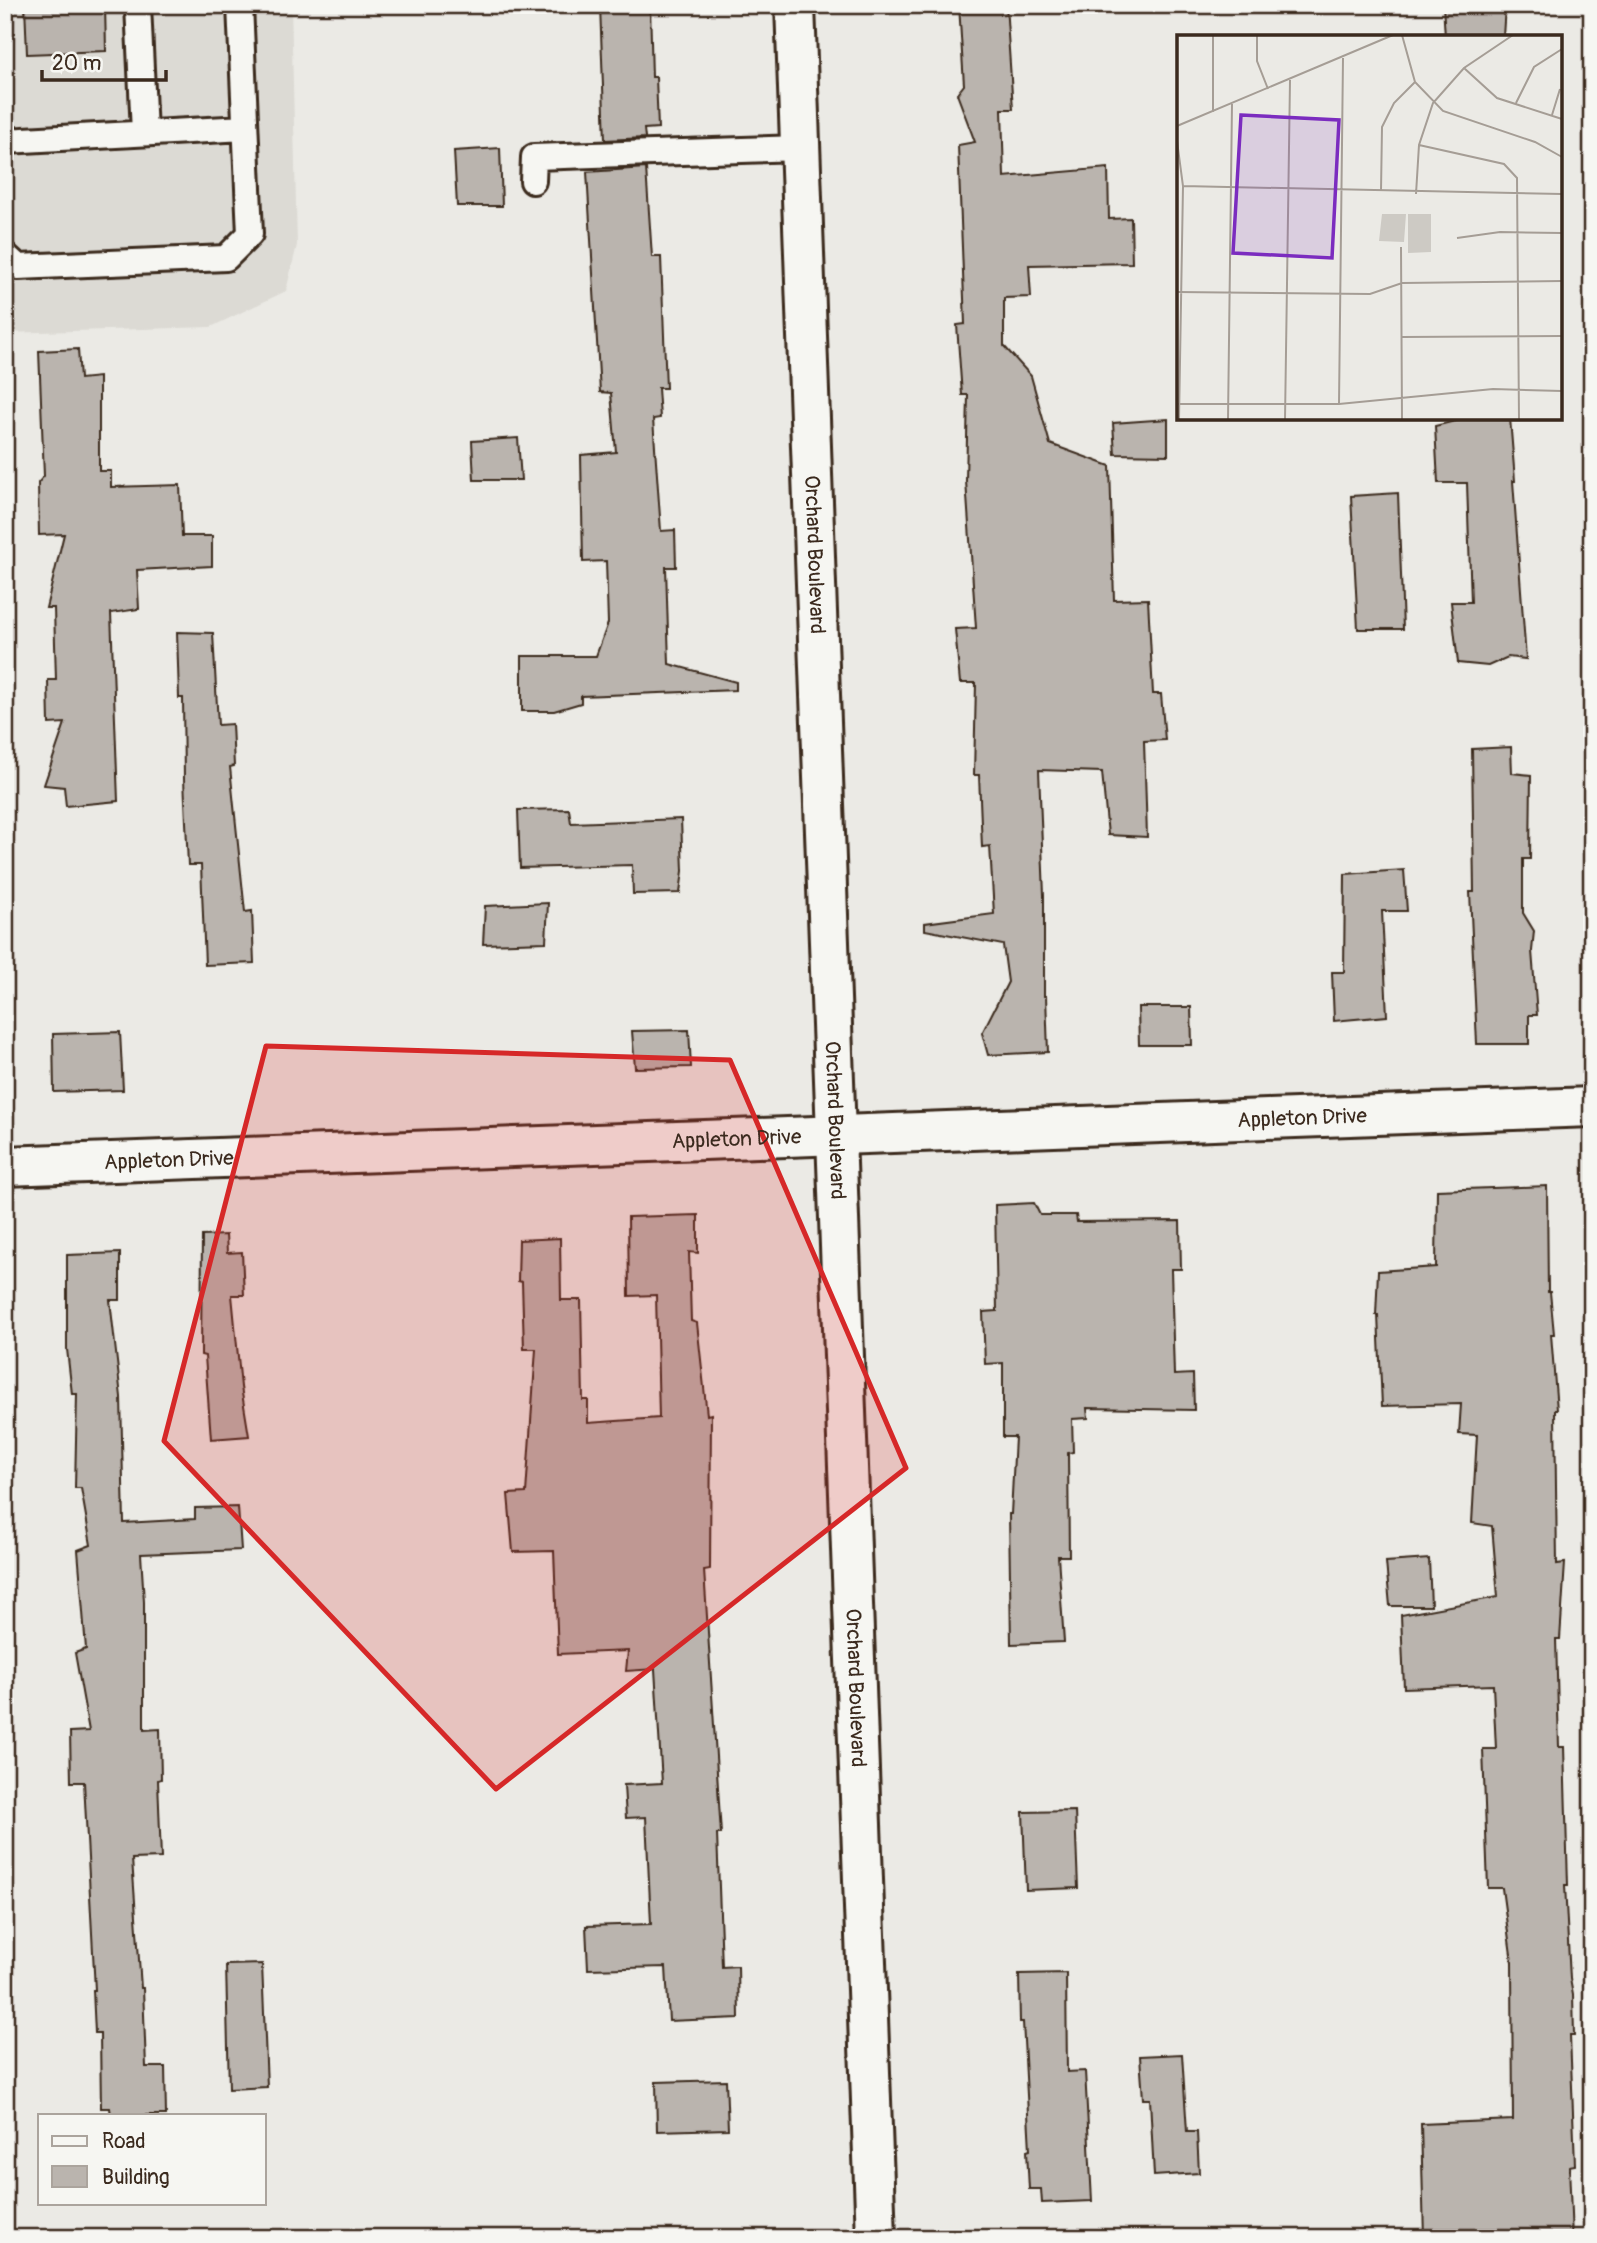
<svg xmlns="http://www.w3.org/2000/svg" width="1597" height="2243" viewBox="0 0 1597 2243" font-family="Pangolin,sans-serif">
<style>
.built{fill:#dcdad4}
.building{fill:#bab4ae;stroke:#3b2a1e;stroke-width:2}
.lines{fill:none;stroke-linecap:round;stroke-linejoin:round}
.lane-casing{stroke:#3b2a1e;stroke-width:30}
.street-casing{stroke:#3b2a1e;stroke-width:44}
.lane{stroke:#f6f6f2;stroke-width:24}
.street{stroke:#f6f6f2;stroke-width:38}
.marked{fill:#d62828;fill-opacity:0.2;stroke:#d62828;stroke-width:5;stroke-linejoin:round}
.labels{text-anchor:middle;stroke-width:7;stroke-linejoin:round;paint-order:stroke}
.street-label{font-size:21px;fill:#3b2a1e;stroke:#f6f6f2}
.inset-road{fill:none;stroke:#a59d95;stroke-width:2}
.view{fill:#7b2cbf;fill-opacity:0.15;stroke:#7b2cbf;stroke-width:3.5}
.inset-edge{fill:none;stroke:#3b2a1e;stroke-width:3.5}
</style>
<rect width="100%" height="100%" fill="#ebeae5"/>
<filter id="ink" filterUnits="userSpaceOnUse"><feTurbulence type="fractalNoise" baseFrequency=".0143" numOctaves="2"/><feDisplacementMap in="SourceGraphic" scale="14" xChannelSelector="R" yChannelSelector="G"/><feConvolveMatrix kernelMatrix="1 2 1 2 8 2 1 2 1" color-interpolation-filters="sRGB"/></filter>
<g filter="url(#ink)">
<path class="built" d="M5,5H291L297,245L286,291L211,327L5,333Z"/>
<path class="building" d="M25,5H105L106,51L27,54Z
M600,5H650L652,77H656L658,128L644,129L645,138L605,140Z
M959,5H1006L1013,109H1002L1004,177L1108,168L1109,219L1131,218L1132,263L1029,265L1031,297L1004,298V346L1031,376L1050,444L1110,466L1114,600L1148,599L1153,694H1161L1165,740L1144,741L1147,837L1108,835L1102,772L1039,770L1044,895V996H1046L1048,1052L988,1055L982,1033L1008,982L1003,945L925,930V923L994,914L990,846L982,847L979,775H974L976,683H960L955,629L976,628L966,481L968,395H962L957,325L965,324L958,145L975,142L957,94L964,85Z
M1443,5H1505L1503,37H1445Z
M500,148L502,206H457L454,151Z
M646,168L652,257H661L666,388H658L660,418L653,419L661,531L675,530L676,567H666L669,664L736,682V690L581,696V703L554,711H522V656H596L608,623L606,561L583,562L581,455L616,452L611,393L600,392L587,172Z
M78,349L80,379L99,377V471H111V487L180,485L182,536H212V566L137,570L139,609L111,613L118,801L66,806L64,787L44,785L65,723L49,724L48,680H56L54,608H46L64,534L39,535L38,483L44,476L39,351Z
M1467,418H1510L1515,481H1513L1526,659L1508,657L1488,666L1458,663L1451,602H1471L1467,483H1438L1435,426Z
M1168,419V455L1115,454L1113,423Z
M518,438L521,480H474L472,441Z
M1398,493L1403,629H1358L1351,496Z
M177,632L213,633L218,725L232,724L234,766L230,767L245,912L252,911L254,963L205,965L201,865H188L184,779L183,698H179Z
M1511,747L1512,773L1531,775L1530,859H1523V913L1534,931L1532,951L1537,1015H1529V1044H1477L1470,892H1474L1472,749Z
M569,809L571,823L681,819L683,871L680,893L633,894L632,865L520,868L518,810Z
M1404,870L1407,911H1382L1387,1016L1334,1021L1332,972H1344L1345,874Z
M548,903L546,942L483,944L485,906Z
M1138,1007H1191L1192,1045H1139Z
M689,1030L691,1067L635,1068L632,1031Z
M120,1032L123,1090L54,1092L53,1034Z
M1547,1186L1548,1292H1550L1554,1334H1551L1557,1410H1555L1557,1564L1565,1563L1560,1639H1556L1559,1747H1564L1568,1885H1565L1570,1979L1573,1995L1574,2035H1570L1575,2165L1569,2166L1572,2238H1517L1516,2233L1424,2238L1421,2124L1513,2120L1512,1962L1502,1888H1488L1483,1749H1496L1493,1685L1404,1688L1401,1615L1498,1597L1492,1526L1472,1523L1477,1435L1459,1434L1461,1404L1382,1406L1378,1315H1376L1378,1271L1436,1267L1437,1190Z
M1034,1203L1040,1215H1076L1077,1222L1180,1221L1181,1269H1171L1174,1375L1193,1374L1194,1410L1087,1408L1088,1418L1072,1419L1073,1452L1068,1453L1069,1556H1058L1064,1642L1011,1644L1009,1514H1011L1015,1437H1003V1363L985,1364L983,1312L997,1311L995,1205Z
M698,1215V1253L689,1252L691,1321L697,1323L707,1415L711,1414L710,1569L704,1570L721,1834H717L722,1967L738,1966L739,2018L669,2021L666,1967L588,1969L586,1926L651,1924L646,1817L626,1818L624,1785L662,1783L655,1669L626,1671L628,1651L558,1654L554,1551L513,1552L508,1494L526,1493L536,1349H524L522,1282L518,1281L519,1240L560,1238L561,1300H581L583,1400H588V1423L659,1418L656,1295L629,1296L628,1217Z
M226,1235L227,1253L242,1252L244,1295H232L241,1387L249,1436L211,1439L205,1356L201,1355L202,1236Z
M120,1253V1300H110L121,1397L124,1523L195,1519V1508L238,1507L241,1550L141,1554L144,1602V1730L160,1729L161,1779L158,1780L161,1858L132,1859L141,1988H143L146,2067H165L166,2115H111L110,2108H101L100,2033H95L93,1990H95L84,1782H71L70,1732L89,1731L75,1653L86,1649L78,1550L91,1545L81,1488H75L77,1394H72L67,1349V1255Z
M1429,1559L1431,1606H1390L1386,1562Z
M1075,1811L1078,1888L1026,1890L1023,1812Z
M262,1964L267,2087L229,2089L226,1965Z
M1066,1973L1067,2072L1085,2071L1092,2201L1042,2203L1041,2189H1029L1027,2151L1030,2150L1023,2022H1020L1019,1974Z
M1182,2054L1187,2132H1197L1199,2173L1154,2176L1150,2099H1143L1140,2056Z
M726,2080L728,2129L657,2131L656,2082Z"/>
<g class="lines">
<defs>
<path id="lane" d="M138,5L144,133
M5,141L245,128
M533,181L534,157L800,148
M5,255L18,267L226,258L250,234L240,5"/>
<g id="street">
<path id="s1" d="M795,5L876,2238"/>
<path id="s2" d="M5,1166L1592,1107"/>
</g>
</defs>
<use href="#lane" class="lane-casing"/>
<use href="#street" class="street-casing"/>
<use href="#lane" class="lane"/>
<use href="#street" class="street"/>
</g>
</g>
<path class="marked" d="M266,1046L730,1060L906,1468L496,1789L164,1441Z"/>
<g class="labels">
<g class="street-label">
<text dy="7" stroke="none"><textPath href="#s1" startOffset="550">Orchard Boulevard</textPath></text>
<text dy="7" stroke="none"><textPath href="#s2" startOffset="1298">Appleton Drive</textPath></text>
<text dy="7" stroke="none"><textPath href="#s1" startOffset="1116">Orchard Boulevard</textPath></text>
<text dy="7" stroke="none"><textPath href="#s2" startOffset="732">Appleton Drive</textPath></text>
<text dy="7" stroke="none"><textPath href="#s2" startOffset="164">Appleton Drive</textPath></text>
<text dy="7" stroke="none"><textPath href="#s1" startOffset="1684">Orchard Boulevard</textPath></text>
</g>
</g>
<g transform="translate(1177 35)">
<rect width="385" height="385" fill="#ebeae5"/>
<path d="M205,179H229L227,207L202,206ZM231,179H254V217L231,218Z" fill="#cdcac4"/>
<path class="inset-road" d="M80,0V26L91,54M225,0L238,47L266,76L358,107L385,122M287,33L320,63L385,84M339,68L357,32L385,14M36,77V0M375,80L383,54M0,91L216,0M0,106L6,151L2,385M242,110L327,129L340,143L342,385M6,151L385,159M204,156L205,92L217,68L238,47M239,159L242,110L256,68L287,33L336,0M280,203L323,197L385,198M224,212L225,385M0,257L193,259L225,248L385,246M225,302L385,301M0,369H162L316,354L385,356M162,369L166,23M51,385L55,69M108,385L113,45"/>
<path class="view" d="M64,80L162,85L155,223L56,218Z"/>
<rect width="385" height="385" class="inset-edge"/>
</g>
<rect width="1597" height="2243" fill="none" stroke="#f6f6f2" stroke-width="28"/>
<rect x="14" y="14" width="1569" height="2215" fill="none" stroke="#3b2a1e" stroke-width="2.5" filter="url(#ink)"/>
<rect x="38" y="2114" width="228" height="91" fill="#f6f6f2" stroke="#aba49d" stroke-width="2"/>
<rect x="52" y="2136" width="35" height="10" fill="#f6f6f2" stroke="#aba49d" stroke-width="2"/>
<text x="102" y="2148" font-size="21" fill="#3b2a1e">Road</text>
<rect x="52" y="2166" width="35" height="21" fill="#bab4ae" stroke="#aba49d" stroke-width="2"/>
<text x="102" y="2184" font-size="21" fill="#3b2a1e">Building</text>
<path d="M42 70v10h124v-10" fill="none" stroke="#3b2a1e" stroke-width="3.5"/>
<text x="52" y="70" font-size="21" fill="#3b2a1e" stroke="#f6f6f2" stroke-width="5" paint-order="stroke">20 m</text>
</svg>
